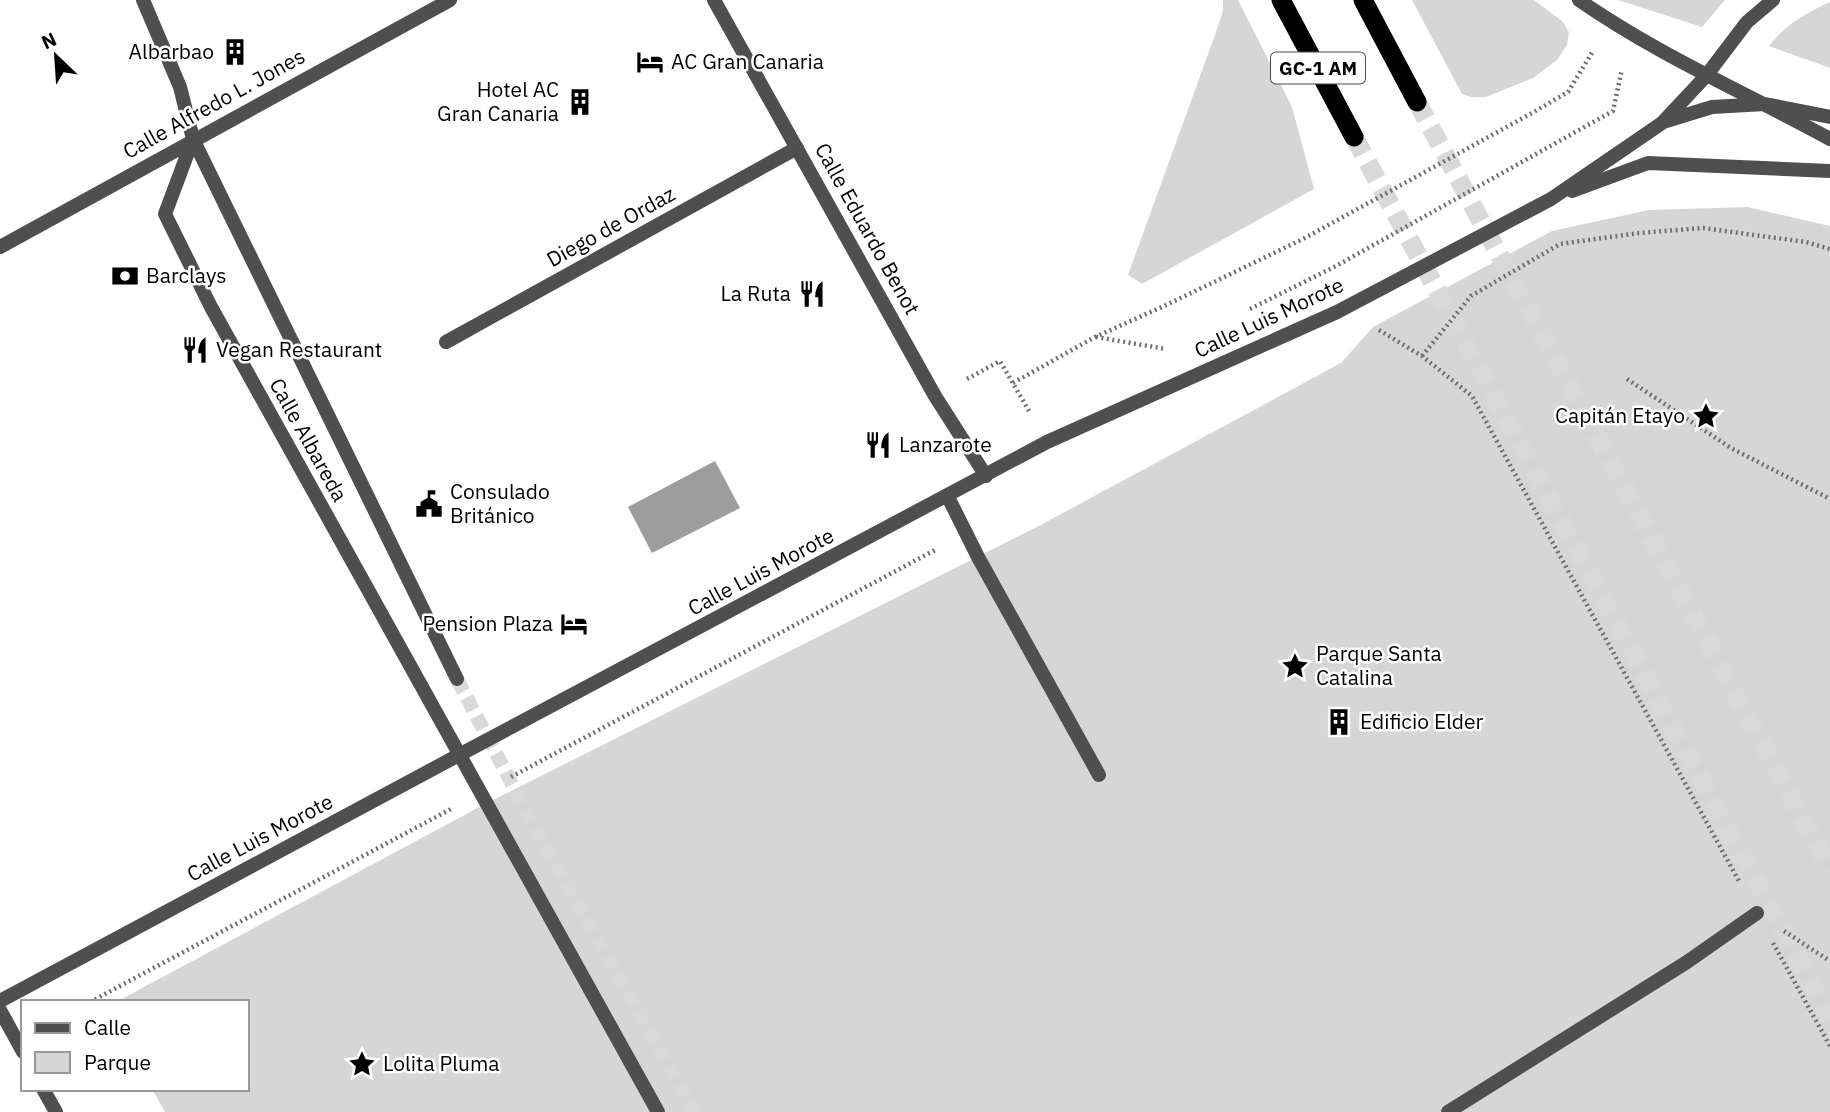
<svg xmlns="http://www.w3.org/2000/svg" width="1830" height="1112" viewBox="0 0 1830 1112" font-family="'IBM Plex Sans',sans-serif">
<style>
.green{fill:#d6d6d6}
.water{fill:#9d9d9d}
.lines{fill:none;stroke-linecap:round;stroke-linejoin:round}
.tertiary-tunnel{stroke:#d9d9d9;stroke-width:14;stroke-dasharray:14 7;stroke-linecap:butt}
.trunk-tunnel{stroke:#d9d9d9;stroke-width:19;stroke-dasharray:19 10;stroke-linecap:butt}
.path{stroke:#717171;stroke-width:4.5;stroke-dasharray:2 3.5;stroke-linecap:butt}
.service{stroke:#4f4f4f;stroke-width:14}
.pedestrian{stroke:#4f4f4f;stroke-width:14}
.minor{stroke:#4f4f4f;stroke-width:14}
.tertiary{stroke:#4f4f4f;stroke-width:14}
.trunk{stroke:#000;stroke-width:19}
.labels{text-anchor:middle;stroke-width:5;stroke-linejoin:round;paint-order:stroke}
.shield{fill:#fff;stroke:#4c4c4c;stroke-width:2}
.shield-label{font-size:19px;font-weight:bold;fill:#000}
.poi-label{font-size:21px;fill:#000;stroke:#fff;text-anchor:start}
.street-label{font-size:21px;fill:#000;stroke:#fff}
</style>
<rect width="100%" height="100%" fill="#fff"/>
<path class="green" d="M1223,0H1238L1292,107L1314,189L1142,284L1128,275L1216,32L1223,10Z
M1412,0H1534L1563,22L1569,32L1567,45L1557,60L1533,78L1486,97H1471L1462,94Z
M1618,0H1725L1702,27Z
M1830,2V68L1769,46C1785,25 1806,13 1830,2Z
M1747,207L1830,226V1112H165L152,1089H247V1002H116L485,804L1035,528L1341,363L1373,327L1552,231L1649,210Z"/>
<path class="water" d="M715,461L740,508L652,553L628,507Z"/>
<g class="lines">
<path class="tertiary-tunnel" d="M457,679L534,826L695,1112"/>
<path class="trunk-tunnel" d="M1417,102L1830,870
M1354,137L1830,1018"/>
<path class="path" d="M1250,309L1336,266L1613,111L1622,69
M1379,330L1422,356L1472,396L1740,883
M1096,337L1166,349
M1422,356L1471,296L1560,244L1639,233L1703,228L1806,242L1830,249
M967,379L1000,361L1029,411
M1627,379L1731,448L1830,499
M1013,383L1095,337L1162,307L1303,239L1532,113L1568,92L1593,51
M511,777L935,550
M1784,931L1830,961
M1773,943L1830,1046
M90,1002L451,809"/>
<path class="service" d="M446,342L797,148
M948,497L978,557L1099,775"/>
<path class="pedestrian" d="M0,1001L459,755
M1448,1112L1687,962L1757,913"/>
<path class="minor" d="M714,0L935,396L986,476
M1579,0C1658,55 1746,93 1830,139
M1663,122L1712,107L1765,104L1830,117
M193,139L165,214L211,307L658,1112
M1572,191L1648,163L1830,171
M0,247L450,0
M459,755L1047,442L1337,312L1551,199L1662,123L1706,76L1747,22L1773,0
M0,1010L23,1052
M43,1089L56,1112"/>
<path class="tertiary" d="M143,0L180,87L193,139L457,679"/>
<path class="trunk" d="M1281,0L1354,137
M1363,0L1417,102"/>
</g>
<defs>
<symbol id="building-bare" viewBox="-9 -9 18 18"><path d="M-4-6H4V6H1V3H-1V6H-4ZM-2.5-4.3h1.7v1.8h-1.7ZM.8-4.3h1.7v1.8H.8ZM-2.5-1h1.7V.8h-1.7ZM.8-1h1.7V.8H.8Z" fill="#000" stroke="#fff" stroke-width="2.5" paint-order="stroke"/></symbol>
<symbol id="hotel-bare" viewBox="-9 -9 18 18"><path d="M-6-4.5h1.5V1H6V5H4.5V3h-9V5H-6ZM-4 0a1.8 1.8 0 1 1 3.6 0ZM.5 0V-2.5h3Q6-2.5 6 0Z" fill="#000" stroke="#fff" stroke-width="2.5" paint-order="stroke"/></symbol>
<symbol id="bank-bare" viewBox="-9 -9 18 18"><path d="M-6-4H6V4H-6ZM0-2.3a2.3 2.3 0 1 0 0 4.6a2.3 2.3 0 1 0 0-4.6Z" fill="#000" stroke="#fff" stroke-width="2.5" paint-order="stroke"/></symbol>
<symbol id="restaurant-bare" viewBox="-9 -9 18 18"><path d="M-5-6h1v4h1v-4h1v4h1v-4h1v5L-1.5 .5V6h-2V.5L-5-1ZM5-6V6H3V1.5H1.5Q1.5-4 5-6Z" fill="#000" stroke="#fff" stroke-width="2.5" paint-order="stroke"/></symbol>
<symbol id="sight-bare" viewBox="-9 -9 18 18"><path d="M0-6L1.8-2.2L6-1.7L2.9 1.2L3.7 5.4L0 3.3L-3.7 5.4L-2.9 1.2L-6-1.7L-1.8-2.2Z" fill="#000" stroke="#fff" stroke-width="2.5" paint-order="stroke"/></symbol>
<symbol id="civic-bare" viewBox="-9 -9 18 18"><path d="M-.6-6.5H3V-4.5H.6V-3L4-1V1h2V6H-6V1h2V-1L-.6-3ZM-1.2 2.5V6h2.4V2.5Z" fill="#000" stroke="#fff" stroke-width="2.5" paint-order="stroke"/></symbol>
</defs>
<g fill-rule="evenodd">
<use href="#building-bare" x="216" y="33" width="38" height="38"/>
<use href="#hotel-bare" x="631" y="43" width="38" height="38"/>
<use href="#building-bare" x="561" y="83" width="38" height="38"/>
<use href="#bank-bare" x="106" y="257" width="38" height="38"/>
<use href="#restaurant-bare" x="793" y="275" width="38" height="38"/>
<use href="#restaurant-bare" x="176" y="331" width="38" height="38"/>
<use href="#sight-bare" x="1687" y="397" width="38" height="38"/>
<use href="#restaurant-bare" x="859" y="426" width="38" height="38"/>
<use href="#civic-bare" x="410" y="485" width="38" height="38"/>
<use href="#hotel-bare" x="555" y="605" width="38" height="38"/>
<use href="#sight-bare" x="1276" y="647" width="38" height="38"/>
<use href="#building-bare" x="1320" y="703" width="38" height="38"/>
<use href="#sight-bare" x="343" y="1045" width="38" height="38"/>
</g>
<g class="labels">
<rect class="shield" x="1271" y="52.5" width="94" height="31" rx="5"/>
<g class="shield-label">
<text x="1318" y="75">GC-1 AM</text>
</g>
<g class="poi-label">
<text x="214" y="59" text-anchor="end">Albarbao</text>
<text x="671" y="69">AC Gran Canaria</text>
<text x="559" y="97" text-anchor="end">Hotel AC<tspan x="559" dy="24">Gran Canaria</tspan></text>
<text x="146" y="283">Barclays</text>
<text x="791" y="301" text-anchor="end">La Ruta</text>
<text x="216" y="357">Vegan Restaurant</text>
<text x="1685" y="423" text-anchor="end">Capitán Etayo</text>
<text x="899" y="452">Lanzarote</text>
<text x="450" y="499">Consulado<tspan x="450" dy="24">Británico</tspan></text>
<text x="553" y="631" text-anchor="end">Pension Plaza</text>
<text x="1316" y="661">Parque Santa<tspan x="1316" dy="24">Catalina</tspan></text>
<text x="1360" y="729">Edificio Elder</text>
<text x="383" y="1071">Lolita Pluma</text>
</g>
<g class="street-label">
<text transform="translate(214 104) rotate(-29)" y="7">Calle Alfredo L. Jones</text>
<text transform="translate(611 227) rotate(-29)" y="7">Diego de Ordaz</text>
<text transform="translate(867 229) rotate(61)" y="7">Calle Eduardo Benot</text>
<text transform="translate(1269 318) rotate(-25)" y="7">Calle Luis Morote</text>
<text transform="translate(308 440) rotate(61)" y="7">Calle Albareda</text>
<text transform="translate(761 572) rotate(-28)" y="7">Calle Luis Morote</text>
<text transform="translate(260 838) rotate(-28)" y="7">Calle Luis Morote</text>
</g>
</g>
<rect x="21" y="1000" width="228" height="91" fill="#ffffff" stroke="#999999" stroke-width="2"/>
<rect x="35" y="1023" width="35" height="10" fill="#4f4f4f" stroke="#999999" stroke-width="2"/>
<text x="84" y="1035" font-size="21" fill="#000000">Calle</text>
<rect x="35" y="1052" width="35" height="21" fill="#d6d6d6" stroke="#999999" stroke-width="2"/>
<text x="84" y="1070" font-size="21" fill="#000000">Parque</text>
<g transform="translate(56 56) rotate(335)" stroke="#ffffff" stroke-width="5" paint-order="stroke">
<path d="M0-5L12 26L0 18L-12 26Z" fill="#000000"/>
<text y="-10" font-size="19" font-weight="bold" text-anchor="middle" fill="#000000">N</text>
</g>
</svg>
